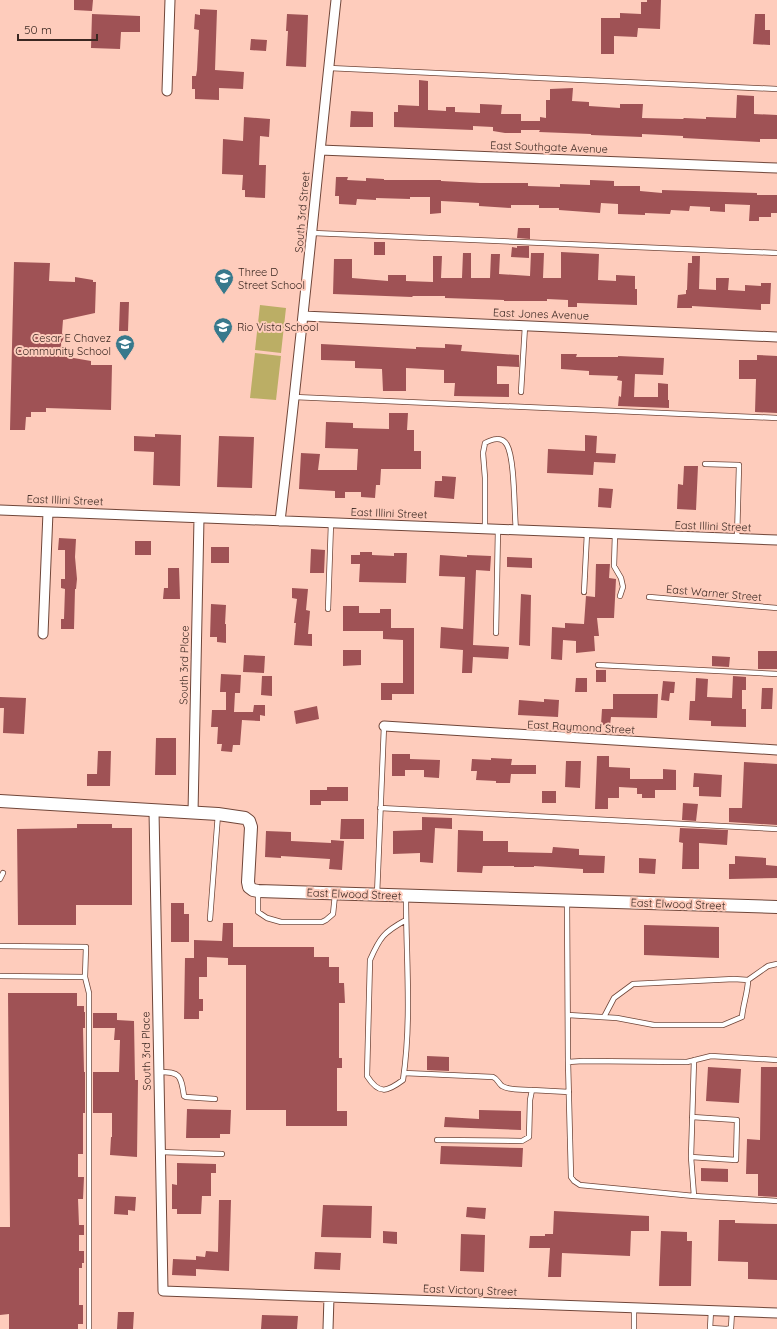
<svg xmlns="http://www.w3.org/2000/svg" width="777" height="1329" viewBox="0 0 777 1329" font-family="Quicksand,sans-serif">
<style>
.pitch{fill:#bbae65}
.building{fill:#9f5255}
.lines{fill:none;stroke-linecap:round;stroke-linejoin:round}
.service-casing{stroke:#704639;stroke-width:6}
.minor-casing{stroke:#704639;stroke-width:11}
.tertiary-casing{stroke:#704639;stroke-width:14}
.service{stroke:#fff;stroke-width:4.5}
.minor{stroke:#fff;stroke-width:9}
.tertiary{stroke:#fff;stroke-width:12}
.labels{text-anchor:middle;stroke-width:4;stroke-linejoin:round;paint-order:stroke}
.street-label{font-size:11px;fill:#3a2721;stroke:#feccbc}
.poi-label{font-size:11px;fill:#3a2721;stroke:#feccbc;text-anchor:start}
</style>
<rect width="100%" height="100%" fill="#feccbc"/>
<path class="pitch" d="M260,305L286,308L281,353L255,350Z
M255,353L281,356L276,400L250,398Z"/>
<path class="building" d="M74,0H93L92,11L74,10Z
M647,0H661L660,29L638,28L637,37L614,36V54H601V18H620V13L641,14V2H647Z
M200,9L217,10L215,70L244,72L243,89L219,88V100L195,99V89H192V76H196L197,70L199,30L194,29L195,14L200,15Z
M92,14L140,16V32H121L120,49L91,48Z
M287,14L308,15L306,67L286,66L288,31H286Z
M755,14H765V30H770V45L753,44Z
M251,39L267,40L266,51L250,50Z
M419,80L428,81V110L446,111V107H455V112L480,113V104L502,105L501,114H521V121H540V117L546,118V100H550V89L573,88L572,101L589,102V106L620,108V104H643L642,118L683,119L684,118L706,119V117L736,118L737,95L754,96V114L777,115V139H760V142L683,138V136L642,134V137L591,135V134L539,132L540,130H521V133H505L493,131V127L473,126V130L394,127V112H398V105L419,106Z
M351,111L373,112V127H350Z
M244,117L270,119L269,137L260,136L259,165H266L265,198L245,197V190H242L243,175L222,174L223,139L243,141Z
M336,177H348L347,180L366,181V178L384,179V180H441V181L480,183H528V186L560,187V184L590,185V180L614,181V186H640V191L662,193V190L757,193V195H777V213H771V217H759V221H749L750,205L725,204V212L710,211V207L690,206L689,211L671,210L670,214L645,213V215L618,214V204L601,203L600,213L559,210V208H539V205H511V208L479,206V203L441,201V213L430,214V197H410V199L376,198V200L357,199L356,205L339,204V196H335Z
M518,228H530V239L517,238Z
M374,242H385V255H374Z
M517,246H529V258L511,257L512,247L517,248Z
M561,252L599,254L598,280L616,281V275L635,276V289H637V305L577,303V307H568V300L547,299V301H504V300L445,298V296H413L412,297L333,294L334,259H352V278L388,281V275H406V281L433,282V256H442L441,278H462L463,253H471V278H490L491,254H500L499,274L530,276L531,253H544L543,278H561Z
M692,256H700L699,289L716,290V278H729L728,290L745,291V285L761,286V283H771L770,304H761V310L692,306V308H677L678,295L686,294V290H687L688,263H692Z
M14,262L50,263L49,281L75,282V277L93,280V282H96L95,313L63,320L62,333L64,338L61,343L62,356L91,361V365H112L111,410L46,408V412H31V417H26L25,430H10Z
M120,302H129L128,331H119Z
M321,344L416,349V347L445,348V344L462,345L461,351L519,355V367L497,366V384H509V397L454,396L455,383H444V370L406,368V391H383L382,369L355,368V361L321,360Z
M561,354H577L576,357H618V356L664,358L663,375L635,374L634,397H658V383L668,384V400H669V408L618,406L619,396L621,397L622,381L617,380L618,376L589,375V371L561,369Z
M757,355L777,356V413L755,412L756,379H739V360H757Z
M389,413H408L407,430H414V451H421V469H381L380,485H376L375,498L361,497V492H345V498H335V491L299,489L301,453L320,454L318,470H357V468L358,449L325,448L326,422L353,423V428L389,429Z
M155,434L181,435L180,486L153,485L154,452L134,451V436L155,437Z
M585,435L597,436L596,453L616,454L615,463L594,462L593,475L547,473L548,449L585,451Z
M219,436L254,437L252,488L217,487Z
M684,466H698L696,510L677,509L678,484L683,485Z
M442,476L456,477L454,499L434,497L435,481H442Z
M599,488L613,489L611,508L598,507Z
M59,538L76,539L75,557L77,579L76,589H75L74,629H61V619H64L65,589L61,588V579H65V550H58Z
M135,541H151V555H135Z
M211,547H229V563H211Z
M311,549L325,550L324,573H310Z
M360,552H372V555L394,556V553H407L406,583L359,582L360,564H351V555H360Z
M440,555L467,557V555L491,556L490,571L476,570L473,645L509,647L508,659L473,657L472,673H462L463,650L440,648L441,627L463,629L465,577L439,576Z
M507,557L532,558V568L507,567Z
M596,564H610L609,578L616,579L614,618H597L599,636H594L595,651L576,653V641L563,640L562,660L551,659L552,627L565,628V623L584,624L586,596L595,597Z
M168,568H179L180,599H163L164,588H168Z
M292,588L308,589L306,610L310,611L308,634H312V646L294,645L296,623H294L297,599L292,598Z
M521,594L531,595L530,646L519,645Z
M211,604L226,605L225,624H226V643L217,642V637H210Z
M343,606H359V613H380V609H391V628H414V694H392V700H381V683H403V640L383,639V631H343Z
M343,650H361V665L343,666Z
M758,651H777V669H758Z
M244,655L265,656L264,673L243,672Z
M712,656L730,657L729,667L712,666Z
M596,670H606V682H596Z
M221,674L241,675L240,693H235L234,712H253L254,705H265V716L260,715V721L242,720L240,745H233L232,752L221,751L222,744H217L218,727H211L212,710H226V692H220Z
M262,676H272V696L261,695Z
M733,676L746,677V690H742V709H746V727L711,726V721L689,720L690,701H695L696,678L708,679L707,697L732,698Z
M576,678H587V692H575Z
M663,681L675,682L674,693H670L669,701L661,700Z
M762,688H773L772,709H761Z
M613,694H658L657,718L611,717L610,725H601L602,709H613Z
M0,697L26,698L24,734L3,733L4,708H0Z
M544,699L559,700L558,717L518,715L519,700L544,702Z
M317,706L319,719L296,724L294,711Z
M156,738H176V775H155Z
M98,751H111L110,786H87V774H97Z
M392,754H410V759L440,760L439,778L424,777V770H405V776H392Z
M597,756H609V767L630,768V779H663V769L676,770V790H655V798H642V794H637V788L619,787V798H608V809H595Z
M491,758L512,759L511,765H536V774H511L510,783H496V781L476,780L477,771H471L472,759L491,760Z
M566,761H581L580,788L565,787Z
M744,762L777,764V825L729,822V808H742Z
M694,773L722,775L721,797L699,796V787H693Z
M327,787H348V801H321V805H310V790H327Z
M542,791H556V803H542Z
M683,803L698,804L696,821L682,820Z
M422,817L452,818V829L435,828L433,863L420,862V853L393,854V831L422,830Z
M341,819H364V839H340Z
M77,824H112V828H132V905H76V925H18L17,829L77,828Z
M680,828L728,830L727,845L699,843V869H682L683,843L679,842Z
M458,830L483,831V841H508V852L552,853L553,847L579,849V855L605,856L604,873H583V869L534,866V867H514V866H483L482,873L457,872Z
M266,831L291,832V841L331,843V840L344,841L342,870L329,869L330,859L281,856V858L265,857Z
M735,856L766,858V865L777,866V878L729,879V864H735Z
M639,858L656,859L655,874L639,873Z
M171,903H184V914H189V942H171Z
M223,923H233V947H314V957H329V967H339V983H344L345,1003H339V1058H342V1068H337V1111H347V1126H286V1110H246V965H228V958L207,957V977H199V999H203V1011H199V1019H184L185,958H194V940L222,941Z
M644,925L719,927V958L644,955Z
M8,993H77V1006H84V1012H85V1028H83L84,1072H85V1113H83V1154H78V1177H84L83,1199H78L79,1225H84V1235H79V1251H84V1263H82V1268H79V1305H83V1324H78V1329H9V1314L0,1315V1227H10Z
M93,1013H117V1020L134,1021L135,1080H138L137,1157L110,1155L111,1137H112V1113H93V1072H119L120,1040H114L115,1028H93Z
M427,1056L449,1057V1071L427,1070Z
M708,1067L741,1069L739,1103L706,1101Z
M761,1067H777V1197L758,1196V1174H746L747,1139L760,1140Z
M187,1109L231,1110L230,1134H220V1138H186Z
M479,1110L521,1111V1130L444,1127L445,1117L479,1119Z
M441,1146L523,1148L522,1167L440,1164Z
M177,1163L216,1164V1173H211V1196H202L201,1214H177V1209H172V1184L177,1185Z
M701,1168L728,1169V1182L701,1181Z
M115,1196L136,1197L135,1211L128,1210V1215L114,1214Z
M219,1200H231L229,1271L196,1269V1276L172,1275L173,1259L196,1260V1256L205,1257L206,1251L218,1252Z
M323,1205L372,1206L371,1238L321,1237Z
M467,1207L486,1208L485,1219L466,1217Z
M554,1211L649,1216V1231H631L630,1256L562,1253L561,1277H548L550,1248H529L530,1236H545V1234H553Z
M719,1220H735V1223L777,1224V1280L748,1279V1262L718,1261Z
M383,1231L397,1232V1244L383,1243Z
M661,1231L687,1232V1241H692L691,1286H659Z
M461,1234L485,1235L484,1272L460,1271Z
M315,1252L341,1253L340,1270L314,1269Z
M118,1312H134L133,1329H117Z
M262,1315L298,1316L297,1329H261Z"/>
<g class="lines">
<defs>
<path id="service" d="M329,68L777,89
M313,233L777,253
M521,392L525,326
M294,397L777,418
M705,464L739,465L737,539
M485,529V478L483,453L485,443C492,439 502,436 507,445C515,459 514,512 516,530
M615,534L614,566L621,578L623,587L620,596
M584,592L587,533
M649,597L777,608
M328,609L331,523
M496,633L498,529
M598,665L777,674
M380,808L777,829
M0,879L3,873
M258,892V912L267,918L281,922H322L326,920L333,914L335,895
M377,895L384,726
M406,897C406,958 412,1020 403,1080C387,1092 379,1095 367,1076L370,960C380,937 384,932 406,920
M567,902L568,1062
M210,919L218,814
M0,946L86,947L85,977
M0,976L85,977L89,993V1329
M748,980L768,966L777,964
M568,1015L617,1018L654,1025H723L742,1017C743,1004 748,992 748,980L734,979L633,984L614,998L604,1017
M694,1060L691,1157L694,1196L580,1185L574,1181L571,1177L568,1062L583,1061L687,1062L711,1056L777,1060
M159,1072C180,1072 181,1075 184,1096L186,1097L215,1099
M404,1073L493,1077C498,1079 498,1083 502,1086C510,1091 523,1089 532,1090
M437,1140L522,1141L529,1137L530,1100L532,1090L569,1092
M160,1152L222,1154
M691,1157L736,1160L737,1120L692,1117
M694,1196L777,1201
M710,1328L727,1329
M634,1329V1307
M710,1329L711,1310
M727,1329L731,1328L732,1311"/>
<path id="minor" d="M167,91L170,0
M320,150L777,168
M303,316L777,337
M0,510L777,540
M280,521C301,347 317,174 336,0
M43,634L48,512
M384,726L777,750
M154,811L163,1291L777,1313
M193,813L199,518
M328,1329L329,1297"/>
<path id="tertiary" d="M0,801L218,814L245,818L249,821L251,827L248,882L249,887L253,890L258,891L777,907"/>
</defs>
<use href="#service" class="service-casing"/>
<use href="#minor" class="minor-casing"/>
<use href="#tertiary" class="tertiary-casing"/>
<use href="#service" class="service"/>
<use href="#minor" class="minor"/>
<use href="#tertiary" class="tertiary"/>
</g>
<defs>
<symbol id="school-pin" viewBox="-11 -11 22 30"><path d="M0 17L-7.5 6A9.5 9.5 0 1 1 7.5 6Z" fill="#38798c" stroke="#feccbc"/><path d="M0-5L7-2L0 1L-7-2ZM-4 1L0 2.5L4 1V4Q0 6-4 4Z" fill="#fff"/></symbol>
</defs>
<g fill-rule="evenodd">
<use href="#school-pin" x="213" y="267" width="22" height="30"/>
<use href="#school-pin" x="212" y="316" width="22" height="30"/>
<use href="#school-pin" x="114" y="333" width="22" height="30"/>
</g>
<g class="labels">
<g class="street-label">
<text transform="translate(549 147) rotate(2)" y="4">East Southgate Avenue</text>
<text transform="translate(302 212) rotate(-85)" y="4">South 3rd Street</text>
<text transform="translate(541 314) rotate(2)" y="4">East Jones Avenue</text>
<text transform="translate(65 500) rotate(2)" y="4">East Illini Street</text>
<text transform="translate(389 513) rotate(2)" y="4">East Illini Street</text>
<text transform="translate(713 526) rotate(2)" y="4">East Illini Street</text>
<text transform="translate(714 593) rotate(5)" y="4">East Warner Street</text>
<text transform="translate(184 665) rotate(-89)" y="4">South 3rd Place</text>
<text transform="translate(581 727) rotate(3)" y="4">East Raymond Street</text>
<text transform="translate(354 894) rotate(2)" y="4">East Elwood Street</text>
<text transform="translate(678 904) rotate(2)" y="4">East Elwood Street</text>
<text transform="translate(146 1051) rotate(-91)" y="4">South 3rd Place</text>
<text transform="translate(470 1290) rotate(2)" y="4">East Victory Street</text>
</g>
<g class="poi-label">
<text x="238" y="276">Three D<tspan x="238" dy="13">Street School</tspan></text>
<text x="237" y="331">Rio Vista School</text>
<text x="111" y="342" text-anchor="end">Cesar E Chavez<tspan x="111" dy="13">Community School</tspan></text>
</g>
</g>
<path d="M18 34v6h79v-6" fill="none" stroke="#3a2721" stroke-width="2"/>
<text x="24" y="34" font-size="12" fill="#3a2721" stroke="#feccbc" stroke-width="3" paint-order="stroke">50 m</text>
</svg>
